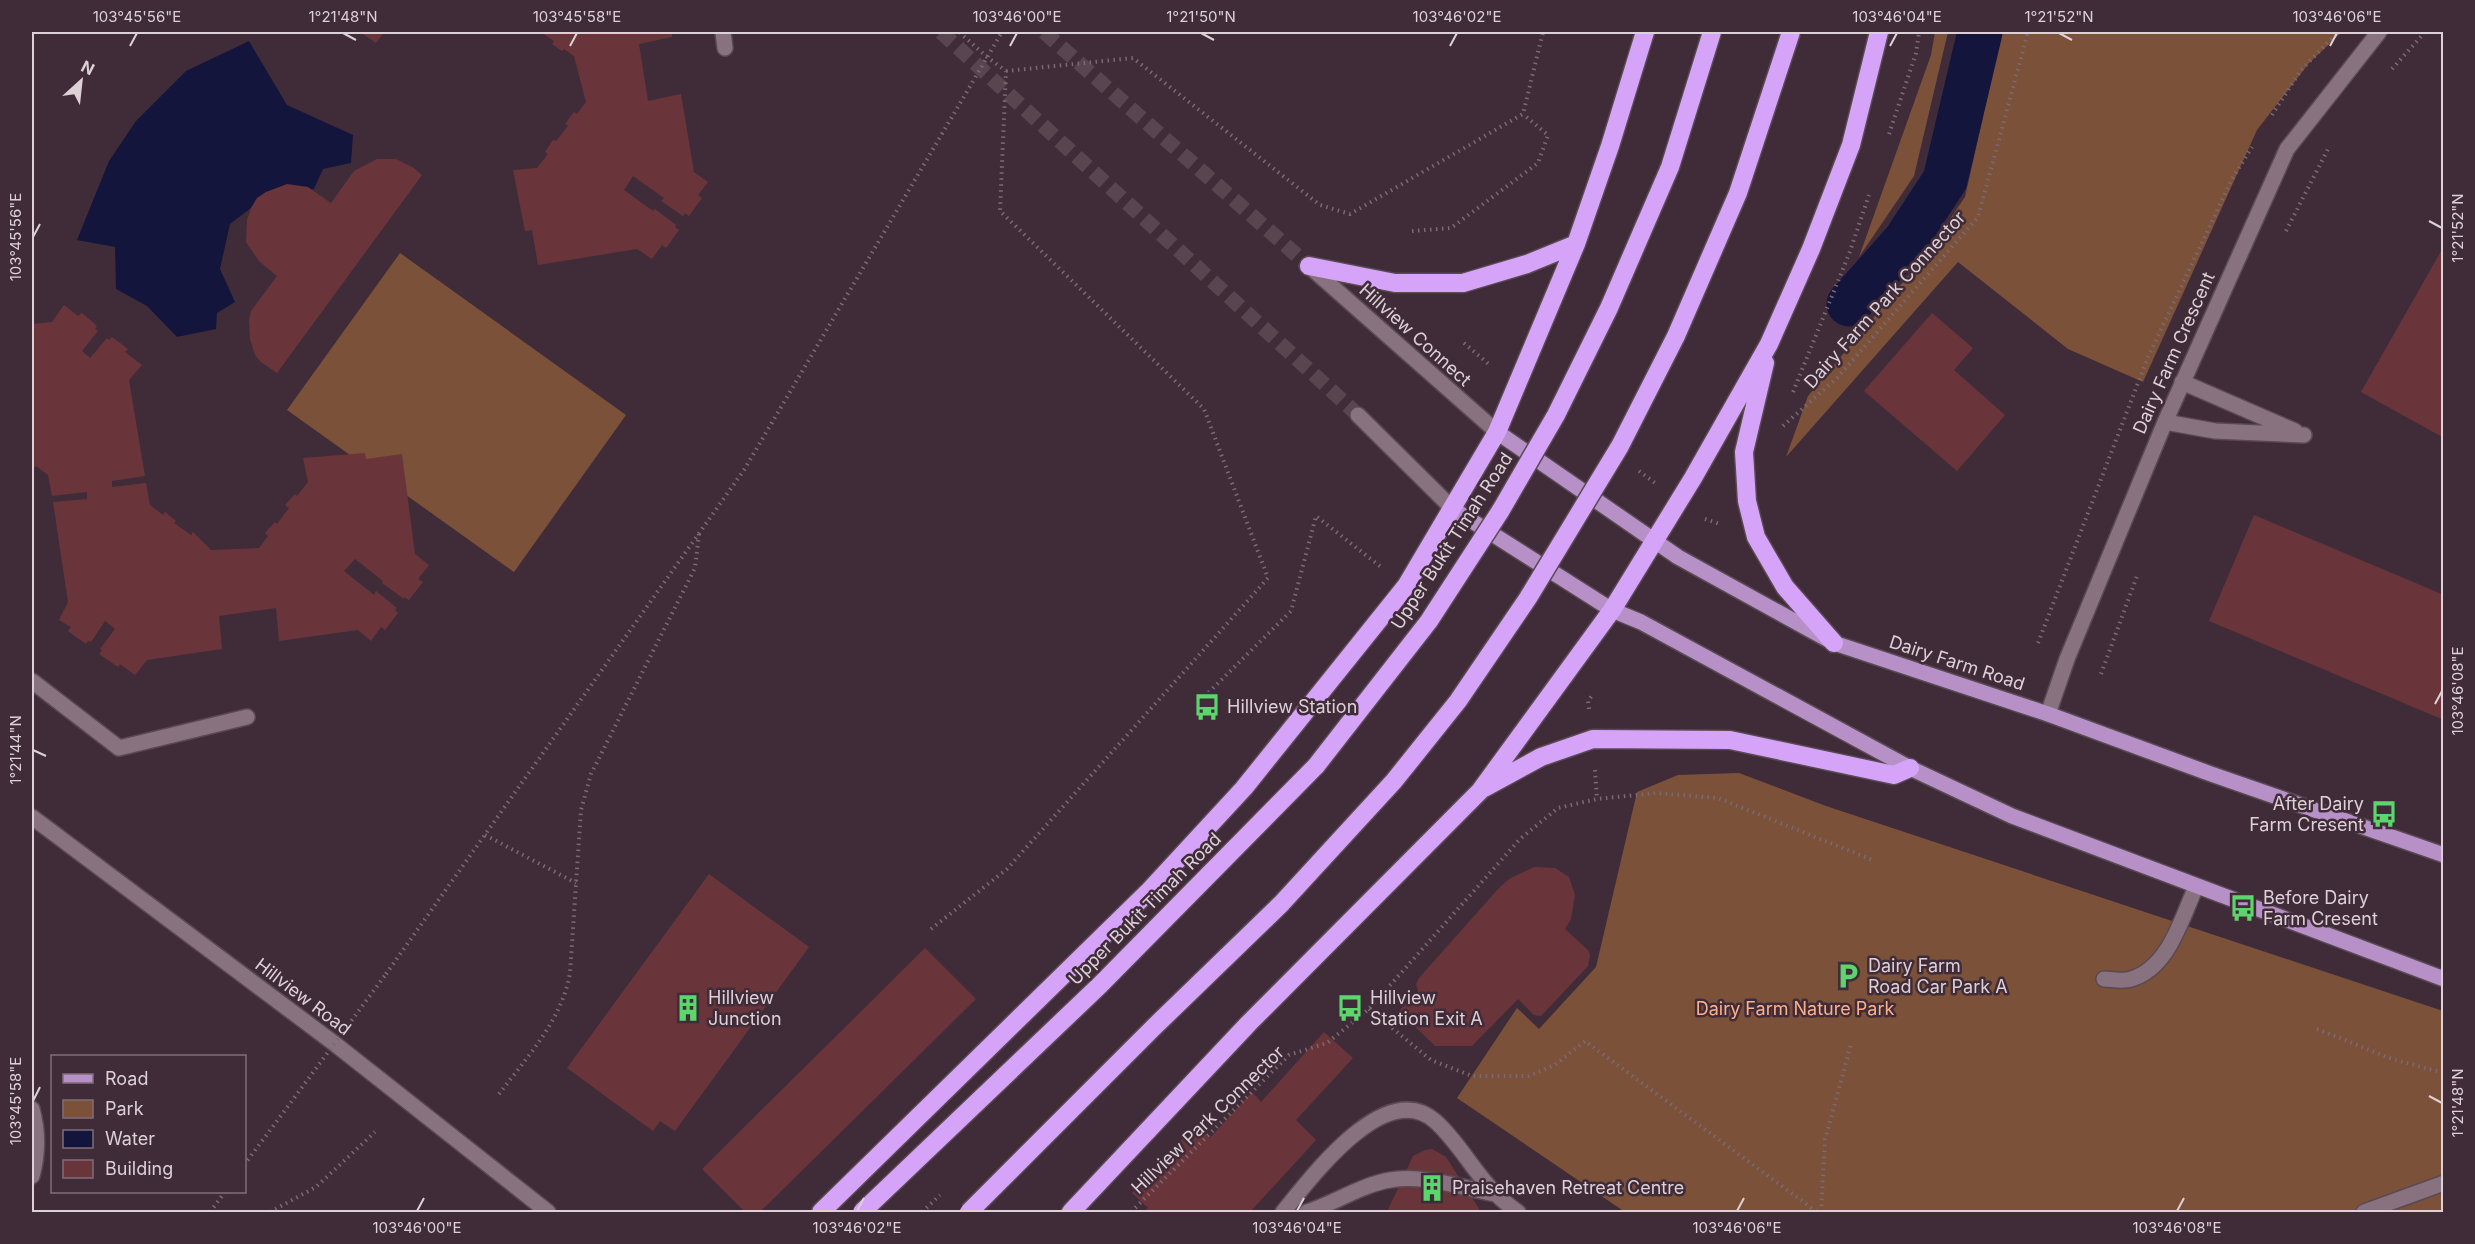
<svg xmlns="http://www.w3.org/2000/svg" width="2475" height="1244" viewBox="0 0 2475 1244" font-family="Inter,sans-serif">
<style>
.green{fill:#7c513a}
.water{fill:#14153d}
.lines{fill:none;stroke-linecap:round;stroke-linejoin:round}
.canal{stroke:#14153d;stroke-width:45}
.building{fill:#6a353a}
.minor-tunnel{stroke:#584550;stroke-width:15;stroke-dasharray:15 8;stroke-linecap:butt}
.minor-casing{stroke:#594953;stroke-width:18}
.major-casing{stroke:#594953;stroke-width:18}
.highway-casing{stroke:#594953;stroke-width:21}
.path{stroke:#7b6974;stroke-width:4;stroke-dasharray:1.5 4.5;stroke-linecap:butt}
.minor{stroke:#89727f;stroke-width:15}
.major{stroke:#b790c8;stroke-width:15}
.highway{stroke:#d5a4f9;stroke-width:18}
.highway-bridge-casing{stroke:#594953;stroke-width:21;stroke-linecap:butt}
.path-bridge{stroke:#7b6974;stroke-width:4;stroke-dasharray:1.5 4.5;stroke-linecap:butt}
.highway-bridge{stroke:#d5a4f9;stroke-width:18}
.ticks{fill:none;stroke:#ddd0d7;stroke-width:2}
.labels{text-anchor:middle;stroke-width:5;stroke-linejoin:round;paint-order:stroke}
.street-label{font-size:18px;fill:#ddd0d7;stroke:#402c38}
.poi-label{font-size:18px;fill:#ddd0d7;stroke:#402c38;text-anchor:start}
.park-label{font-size:18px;fill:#fdb088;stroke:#402c38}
.neatline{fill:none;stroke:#ddd0d7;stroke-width:2}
.ticks-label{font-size:15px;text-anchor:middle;fill:#ddd0d7}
</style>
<rect width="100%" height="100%" fill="#402c38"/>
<path class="green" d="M1935,32H1948L1914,176L1859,257L1931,55Z
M2002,32H2342L2309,63L2257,130L2143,382L2068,349L1958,262L1786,457L1808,396L1923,258L1965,197Z
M400,253L626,415L514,572L287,410Z
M1739,773L1826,806L2443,1011V1212H1625L1457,1098L1517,1008L1539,1029L1596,967L1637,792L1678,775Z"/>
<path class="water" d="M249,41L287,105L353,135L351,163L323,169L314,189L263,199L230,224L220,269L235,302L217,313L216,329L177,337L147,306L116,289L115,247L77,240L109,161L136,121L186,71Z"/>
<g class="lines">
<path class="canal" d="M1849,304L1905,241L1945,180L1980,32"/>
</g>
<path class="building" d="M360,32H384L376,43Z
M541,32H672V37L639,44L648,101L681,94L694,172L708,182L698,195L702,198L689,216L685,213L683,216L661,201L664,198L633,176L624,190L653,211L655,209L676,225L675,227L679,230L666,248L662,245L652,259L637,249L538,265L532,230L525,231L513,170L537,168L548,154L545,152L553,140L556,141L568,126L565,124L574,112L577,114L586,102L574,56L564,49L562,51L552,44L554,41Z
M377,159H396L414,168L422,175L277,373L261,362L255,355L250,339L249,320L251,311L277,276L259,261L246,242L247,220L251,208L257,198L266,192L287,184L308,187L331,203L354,171Z
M2444,246V438L2361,392Z
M64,305L78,316L82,313L97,326L95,329L98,331L82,351L90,358L107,338L109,340L112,337L128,349L125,352L142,365L129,380L145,476L112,481V487L146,483L150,505L163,515L165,512L176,521L174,523L191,535L193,532L211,550L259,548L268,536L265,533L275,522L277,524L289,508L285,505L295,494L297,496L308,482L303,458L365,453L366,459L402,454L415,554L429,565L418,579L423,582L409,600L404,597V599L382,583L383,581L355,559L344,571L374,595L376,591L397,608L395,610L398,613L385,630L381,627L371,641L358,630L279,641L276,608L219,616L222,649L147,660L135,675L120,664L118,667L99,654L102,650L100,649L115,629L105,621L91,642L88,641L86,644L68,631L71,627L59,620L68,602L53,502L87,499V492L52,496L48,475L36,466L32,469V324L52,322Z
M1932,313L1973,348L1954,370L2005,415L1957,471L1864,391Z
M2254,515L2444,595V720L2209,621Z
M1534,867L1555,868L1569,877L1575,895L1571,919L1565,929L1588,950L1590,955L1588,966L1541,1016L1534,1015L1518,999L1472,1046H1435L1399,1011L1418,991L1416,984L1419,978L1499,888L1509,879Z
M709,874L809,947L675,1131L660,1121L653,1131L567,1068Z
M925,948L976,999L760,1212H745L702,1169Z
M1324,1032L1353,1058L1296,1120L1316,1140L1250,1212H1144L1148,1208L1132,1193L1195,1125L1210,1138L1252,1092L1261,1102Z
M1432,1149L1446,1157L1481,1212H1387L1413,1156L1425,1150Z"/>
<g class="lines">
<path class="minor-tunnel" d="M941,32L1358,415
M1044,32L1309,266"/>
<defs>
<path id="minor" d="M723,32L725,48
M1309,266L1497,432
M2182,382L2295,431
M1358,415L1453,509
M2165,422L2215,431L2304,435
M32,681L119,748L247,717
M2048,714L2067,659L2165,422L2287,149L2379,32
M32,817L335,1044L548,1212
M2104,979C2112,979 2123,982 2131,979C2169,968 2181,919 2196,887
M32,1109C38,1131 38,1154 32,1176
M1283,1212C1311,1178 1385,1077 1435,1121C1459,1142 1474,1173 1497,1195C1503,1201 1511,1207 1518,1212
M1307,1212C1335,1203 1361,1185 1390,1180C1424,1174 1462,1188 1496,1194
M2364,1212L2444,1183"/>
<path id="major" d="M1497,432L1678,557L1834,643L2048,714L2211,774L2444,855
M1453,509L1612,610L1641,622L1910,768L2012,816L2444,979"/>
<path id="highway" d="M1309,266L1395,283H1463L1527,264L1576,244
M1765,363L1744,452L1747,501L1756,537L1785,587L1834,643
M1484,788L1541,757L1593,739L1730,740L1894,775L1910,768
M821,1212L1148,892L1244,788L1406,586L1497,432L1576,244L1610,146L1645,32
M1071,1212L1249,1023L1480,791L1612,610L1693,478L1769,344L1811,249L1851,145L1879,32"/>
</defs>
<use href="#minor" class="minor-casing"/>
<use href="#major" class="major-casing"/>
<use href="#highway" class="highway-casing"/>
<path class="path" d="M2392,69L2425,32
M1006,71L1133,58L1320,205L1350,214L1523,114L1543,32
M2272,115L2301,70L2338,32
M1889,134L1916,53L1919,32
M1412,231L1451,228L1538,163L1548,135L1523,114
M2286,231L2328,149
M1464,343L1491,366
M1793,392L1849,254L1869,195
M1783,426L1837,378L1978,217L2028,32
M1639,471L1655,483
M1705,519L1720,524
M2038,643L2148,357L2232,179L2252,147
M2101,674L2137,576
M1200,701L1291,611L1316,516L1381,567
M1589,709L1588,701L1593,694
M1595,770L1597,799
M485,835L576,883
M931,929L1007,869L1268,578L1204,409L1000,211L1006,71L987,57L959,32
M386,974L744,470L1002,32
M1369,1009L1431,1060L1472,1076H1528L1555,1065L1585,1041L1817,1212
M2317,1029L2392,1059L2444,1073
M499,1094C527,1057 562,1020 570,973L581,810L591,774L695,568L699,534
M244,1165L280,1117
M210,1212L225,1192
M270,1212L316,1187L375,1132
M922,1212L940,1195
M1131,1212L1289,1055L1327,1043L1369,1009L1520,839L1558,808L1597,799L1656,793L1718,798L1875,861
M1821,1212L1825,1140L1851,1044"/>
<use href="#minor" class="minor"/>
<use href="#major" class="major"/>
<use href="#highway" class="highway"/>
<defs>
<path id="highway-bridge" d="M862,1212L1100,985L1316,766L1429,621L1501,510L1556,415L1609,308L1670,167L1712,32
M969,1212L1154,1027L1281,904L1394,781L1458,701L1528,598L1620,446L1676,336L1738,193L1791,32"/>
</defs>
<use href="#highway-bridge" class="highway-bridge-casing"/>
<path class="path-bridge" d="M280,1117L386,974"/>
<use href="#highway-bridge" class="highway-bridge"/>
</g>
<path class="ticks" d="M343,33L356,40M1201,33L1214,40M2059,33L2072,40M130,46L137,33M570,46L577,33M1010,46L1017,33M1450,46L1457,33M1890,46L1897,33M2330,46L2337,33M2429,221L2442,228M33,237L40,224M2435,704L2442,691M33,750L46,756M2429,1096L2442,1103M33,1101L40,1087M417,1211L424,1198M857,1211L864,1198M1297,1211L1304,1198M1737,1211L1744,1198M2177,1211L2184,1198"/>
<defs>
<symbol id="bus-bare" viewBox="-9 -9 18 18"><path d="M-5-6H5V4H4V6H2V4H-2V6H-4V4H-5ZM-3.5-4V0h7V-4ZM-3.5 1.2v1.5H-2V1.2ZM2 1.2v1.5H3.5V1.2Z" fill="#5cd56d" stroke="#402c38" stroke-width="2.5" paint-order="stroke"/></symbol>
<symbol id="parking-bare" viewBox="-9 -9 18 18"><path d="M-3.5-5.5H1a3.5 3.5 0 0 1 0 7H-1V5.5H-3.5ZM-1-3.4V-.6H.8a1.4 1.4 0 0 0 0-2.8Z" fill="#5cd56d" stroke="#402c38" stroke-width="2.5" paint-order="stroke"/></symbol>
<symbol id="building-bare" viewBox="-9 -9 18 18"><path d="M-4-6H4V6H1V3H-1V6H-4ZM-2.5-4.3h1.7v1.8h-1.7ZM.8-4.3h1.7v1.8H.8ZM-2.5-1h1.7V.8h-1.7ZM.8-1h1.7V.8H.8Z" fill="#5cd56d" stroke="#402c38" stroke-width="2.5" paint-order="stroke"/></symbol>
</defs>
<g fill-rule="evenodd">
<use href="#bus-bare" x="1188" y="688" width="38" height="38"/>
<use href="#bus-bare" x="2365" y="795" width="38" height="38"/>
<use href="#bus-bare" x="2224" y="889" width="38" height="38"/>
<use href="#parking-bare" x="1829" y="957" width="38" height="38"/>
<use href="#building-bare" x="669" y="989" width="38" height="38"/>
<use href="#bus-bare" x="1331" y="989" width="38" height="38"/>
<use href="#building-bare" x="1413" y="1169" width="38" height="38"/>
</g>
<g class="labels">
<g class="street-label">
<text transform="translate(1885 300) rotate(-48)" y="6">Dairy Farm Park Connector</text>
<text transform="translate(1415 335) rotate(42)" y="6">Hillview Connect</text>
<text transform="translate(2174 353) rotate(-66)" y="6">Dairy Farm Crescent</text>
<text transform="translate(1452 541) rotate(-57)" y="6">Upper Bukit Timah Road</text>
<text transform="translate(1957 663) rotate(18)" y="6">Dairy Farm Road</text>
<text transform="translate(1145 909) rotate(-45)" y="6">Upper Bukit Timah Road</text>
<text transform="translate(303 997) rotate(37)" y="6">Hillview Road</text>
<text transform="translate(1208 1120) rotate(-44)" y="6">Hillview Park Connector</text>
</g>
<g class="poi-label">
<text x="1227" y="713">Hillview Station</text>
<text x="2364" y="810" text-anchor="end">After Dairy<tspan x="2364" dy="21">Farm Cresent</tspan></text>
<text x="2263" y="904">Before Dairy<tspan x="2263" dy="21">Farm Cresent</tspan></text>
<text x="1868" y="972">Dairy Farm<tspan x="1868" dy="21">Road Car Park A</tspan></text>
<text x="708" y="1004">Hillview<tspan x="708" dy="21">Junction</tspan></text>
<text x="1370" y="1004">Hillview<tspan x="1370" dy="21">Station Exit A</tspan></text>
<text x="1452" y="1194">Praisehaven Retreat Centre</text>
</g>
<g class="park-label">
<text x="1795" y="1015">Dairy Farm Nature Park</text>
</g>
</g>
<rect width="2475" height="1244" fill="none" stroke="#402c38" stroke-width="66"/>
<rect x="51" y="1055" width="195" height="138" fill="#402c38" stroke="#7f6e78" stroke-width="1.5"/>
<rect x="63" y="1074" width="30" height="9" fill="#b790c8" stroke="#7f6e78" stroke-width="1.5"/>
<text x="105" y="1085" font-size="18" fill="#ddd0d7">Road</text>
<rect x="63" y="1100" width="30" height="18" fill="#7c513a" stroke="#7f6e78" stroke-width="1.5"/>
<text x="105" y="1115" font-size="18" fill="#ddd0d7">Park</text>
<rect x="63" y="1130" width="30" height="18" fill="#14153d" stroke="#7f6e78" stroke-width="1.5"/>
<text x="105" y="1145" font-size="18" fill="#ddd0d7">Water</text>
<rect x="63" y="1160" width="30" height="18" fill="#6a353a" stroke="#7f6e78" stroke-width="1.5"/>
<text x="105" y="1175" font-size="18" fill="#ddd0d7">Building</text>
<g transform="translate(81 81) rotate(27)" stroke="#402c38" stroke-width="4.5" paint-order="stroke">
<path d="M0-4.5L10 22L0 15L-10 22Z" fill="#ddd0d7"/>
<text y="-9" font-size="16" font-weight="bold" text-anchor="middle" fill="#ddd0d7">N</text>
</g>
<rect x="33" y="33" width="2409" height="1178" class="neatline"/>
<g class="ticks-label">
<text x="137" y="22">103°45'56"E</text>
<text x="343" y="22">1°21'48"N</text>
<text x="577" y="22">103°45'58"E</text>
<text x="1017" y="22">103°46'00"E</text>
<text x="1201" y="22">1°21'50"N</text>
<text x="1457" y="22">103°46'02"E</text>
<text x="1897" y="22">103°46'04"E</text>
<text x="2059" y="22">1°21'52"N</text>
<text x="2337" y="22">103°46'06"E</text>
<text transform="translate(2458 228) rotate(-90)" y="5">1°21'52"N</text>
<text transform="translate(16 237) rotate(-90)" y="5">103°45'56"E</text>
<text transform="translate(2458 691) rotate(-90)" y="5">103°46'08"E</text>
<text transform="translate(16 750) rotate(-90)" y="5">1°21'44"N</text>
<text transform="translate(16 1101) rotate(-90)" y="5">103°45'58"E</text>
<text transform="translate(2458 1103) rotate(-90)" y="5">1°21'48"N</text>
<text x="417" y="1233">103°46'00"E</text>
<text x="857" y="1233">103°46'02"E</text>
<text x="1297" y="1233">103°46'04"E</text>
<text x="1737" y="1233">103°46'06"E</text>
<text x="2177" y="1233">103°46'08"E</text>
</g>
</svg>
